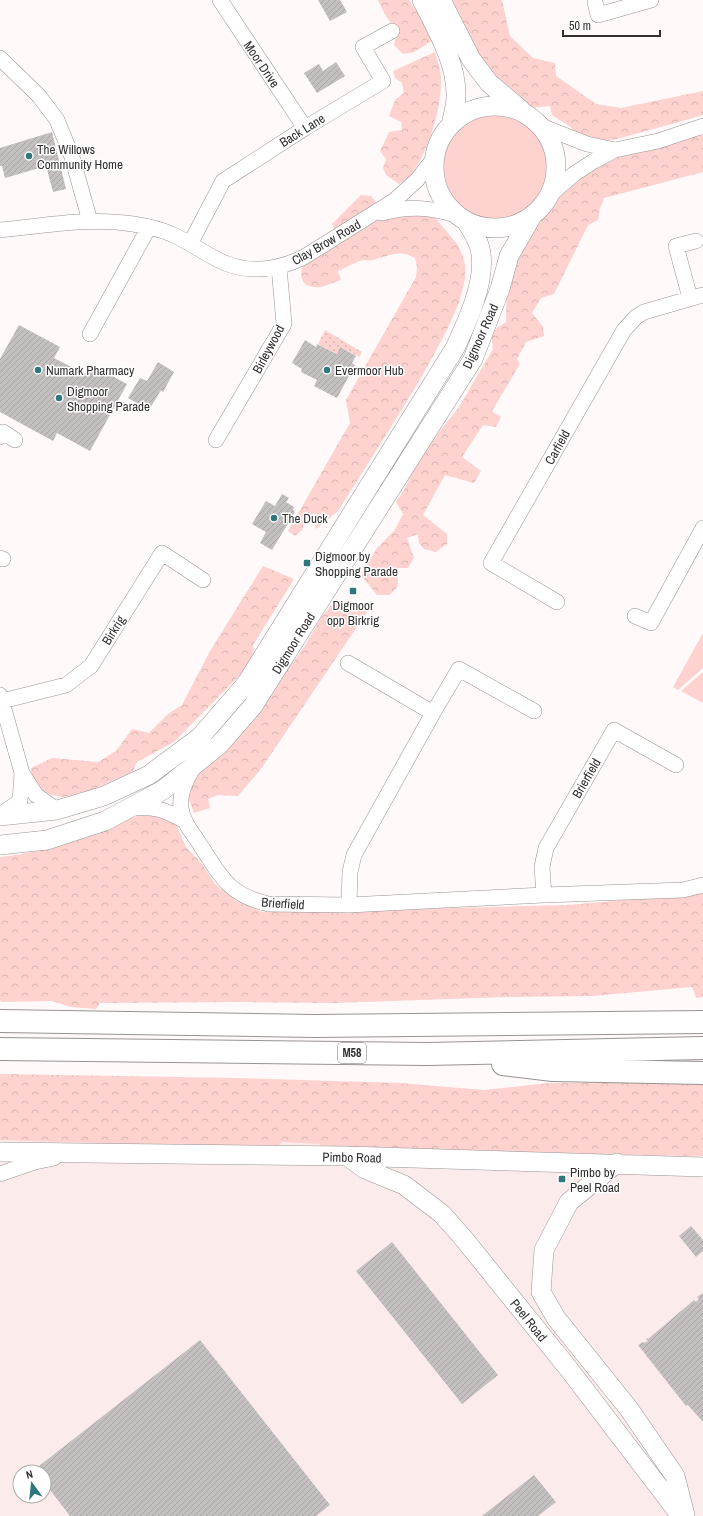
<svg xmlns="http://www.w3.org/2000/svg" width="703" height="1516" viewBox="0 0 703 1516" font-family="'Archivo Narrow',sans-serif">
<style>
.built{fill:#fbeceb;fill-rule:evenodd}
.grass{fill:#fed2cf}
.forest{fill:url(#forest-crowns)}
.park{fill:url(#park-dots)}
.building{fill:url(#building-hatch)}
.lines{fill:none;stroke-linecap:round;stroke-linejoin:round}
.minor-casing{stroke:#989393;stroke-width:16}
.tertiary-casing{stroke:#989393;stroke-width:20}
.motorway-casing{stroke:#989393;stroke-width:24}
.minor{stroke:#fff;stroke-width:15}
.tertiary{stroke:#fff;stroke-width:19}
.motorway{stroke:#fff;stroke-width:22}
.poi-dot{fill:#2e777d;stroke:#fff;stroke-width:1.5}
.labels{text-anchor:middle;stroke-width:3;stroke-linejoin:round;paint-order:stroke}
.shield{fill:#fff;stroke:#6f6d6d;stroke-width:1}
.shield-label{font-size:12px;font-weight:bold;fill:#312f2f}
.street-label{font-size:13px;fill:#312f2f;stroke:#fff}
.poi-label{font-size:13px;fill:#312f2f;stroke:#fff;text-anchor:start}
</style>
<defs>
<pattern id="forest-crowns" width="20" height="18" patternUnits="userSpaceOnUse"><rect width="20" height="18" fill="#fed2cf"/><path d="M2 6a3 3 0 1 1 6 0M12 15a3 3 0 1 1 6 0" fill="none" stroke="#dab5b2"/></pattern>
<pattern id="park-dots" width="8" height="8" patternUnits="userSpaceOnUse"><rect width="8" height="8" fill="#fed2cf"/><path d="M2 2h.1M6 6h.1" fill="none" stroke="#dab5b2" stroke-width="1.8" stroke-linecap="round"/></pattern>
<pattern id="building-hatch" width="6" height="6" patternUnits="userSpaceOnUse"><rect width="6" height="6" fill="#c5c0c0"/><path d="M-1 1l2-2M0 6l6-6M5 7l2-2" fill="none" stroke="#aaa5a5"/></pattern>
</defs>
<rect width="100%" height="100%" fill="#fff9f9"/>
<path class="built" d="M0,1129L703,1144V1516H0ZM20,1472H44V1496H20Z"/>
<path class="grass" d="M443 167a53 53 0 1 1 106 0a53 53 0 1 1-106 0Z
M703,633V668L678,690L673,687Z
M703,672V703L681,691Z"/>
<path class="forest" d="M378,0H409L423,22L432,41L414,52L403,54L394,45L397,31L385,15Z
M438,0H502L510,36L533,58L555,63L556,76L596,104L621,108L703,91V115L679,122L617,139L590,142L575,137L572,128L552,115L550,106L520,109Z
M435,52C436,57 439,64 440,69C445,99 430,148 413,172C410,177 404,181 399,184L386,175L383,168L386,159L380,151L389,132L402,130L401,122L389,116L395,100L404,93L402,83L395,78L393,71Z
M702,135L703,136V172L604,198L600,208L598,220L588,225L554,294L541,298L532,313L543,327L544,336L526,342L517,359L520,364L492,411L501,417L496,427L483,425L462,457L481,471L474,483L445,475L423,515L447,534V544L436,552L424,549L419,543L418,534L407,538L414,558L408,568H398V586L390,595H377L361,575L377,548L394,531L403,514L396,502L403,492L415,466L439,432L459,407L493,349L491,332L506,322L507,277L521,245L544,218L564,186L602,163L618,156L691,136Z
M361,195L371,196L386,214L433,215L457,244L462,254L465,265V279L459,303L445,334L421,378L386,435L338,511L316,529L314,523L315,513L305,520L302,530L295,536L288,531L350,423L346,400L416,277L417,267L415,258C399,249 389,256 373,260C370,261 367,260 364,260C356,261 346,268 338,271L341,280C332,283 323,288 314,287C297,286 299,268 308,258C312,253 333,244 341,240L332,224Z
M263,566L294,579L253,645L254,656L239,676L174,742L137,762L132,772L85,793L63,797L51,795L40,790L32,779L31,768L52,758L98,762L116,751L132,729L149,733L168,714L182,705L210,651Z
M336,599L367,612L261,769L238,796L218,795L208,799L210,808L194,813L188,797L192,779L260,708L304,647L321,618Z
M153,813L176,824L186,847L202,864L215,884L236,901L262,912H299L568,905L703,893V997L696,998L692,987L592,996L506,997L334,1003L239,1002L100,1003L96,1009L71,1007L52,1001L2,1002L0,1000V857C26,854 57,848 81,839C105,830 127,816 153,813Z
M0,1074L238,1078L400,1083L484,1090L549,1083L703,1082V1156L323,1149L319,1144L283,1142L273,1149L0,1140Z"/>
<path class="park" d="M325,330L362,352L359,357L340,347L337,354L318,344Z"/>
<path class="building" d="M318,0H340L347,12L330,21Z
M336,62L345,76L317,93L304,73L319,64L323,71Z
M52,132L66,189L53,192L46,166L5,178L2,166H0V148Z
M19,325L60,347L54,358L87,375L92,365L127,384L90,451L57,433L53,441L0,412V359Z
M305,340L316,347L317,344L337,354L340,347L356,356L352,363L355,365L337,398L314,386L317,380L301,372L302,369L292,363Z
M158,362L174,372L163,392L161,390L149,410L128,398L140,378L147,381Z
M282,494L289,498L286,502L294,507L293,510L295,512L272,550L260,543L266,532L252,524L266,501L275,506Z
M691,1226L703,1240V1251L696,1257L679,1236Z
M392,1242L498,1375L462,1404L356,1271Z
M703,1293V1422L688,1405L686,1406L638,1345L643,1342L644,1343L648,1341L646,1339L647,1338L648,1339L694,1300L696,1302L699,1299L697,1297Z
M200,1340L330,1505L316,1516H70L44,1482V1472H36L34,1470Z
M534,1475L556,1502L538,1516H482Z"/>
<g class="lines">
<defs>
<path id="minor" d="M220,0L305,128
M595,2L598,15L651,0
M0,58L39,96L57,120L72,157L90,221
M541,126L587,144L615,150
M551,194L574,174L594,161L615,150L658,141L703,126
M382,213C411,206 427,207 456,215
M0,230C44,226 90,217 133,224C146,226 160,229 171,234C190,242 206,255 225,263C251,274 280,269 304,257L395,200L417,180L435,157
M190,244L223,181L305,128L383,81L363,47L392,31
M690,298L676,246L696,241
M90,334L149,227
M0,437L3,432L15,440
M216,440L284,324L279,267
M0,558L3,559
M557,602L491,563L624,330L636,317L644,312L703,295
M635,616L651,623L703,528
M348,663L433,713
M0,695L22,773L36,795L57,810
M2,701L66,685L91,666L162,553L203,580
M193,768C186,781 179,793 181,808C183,823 193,833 201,846C221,877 229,895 268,904L349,905L544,895L683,890L703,885
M131,808C156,807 161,808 183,820
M0,815L20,801L22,773
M544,895L542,867L546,848L614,730L676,765
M349,905L350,872L354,855L433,713L459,669L534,711
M0,1174L35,1162L54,1158"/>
<path id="tertiary" d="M422,0C437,30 457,63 456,97C456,106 453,116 451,125
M441,0L471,59L489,83L521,110
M434 167a61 61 0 1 1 122 0a61 61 0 1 1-122 0Z
M0,816L57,810L104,796L149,775L200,737L246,684L455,348C467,322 485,284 481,254C480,242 472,231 466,221
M0,845L47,840L105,821L163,790L219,745L253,706L473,359L500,289L509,256L532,216
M0,1152L347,1156L703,1167
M347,1156L365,1169L404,1185L442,1214L464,1239L568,1368L681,1516
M617,1163L569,1202L544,1250L541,1292L556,1318L629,1409L675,1476L685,1515"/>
<path id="motorway" d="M0,1021L314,1026L703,1022
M0,1049L427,1054L703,1048
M503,1064L553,1070L703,1073"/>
</defs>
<use href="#minor" class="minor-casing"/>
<use href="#tertiary" class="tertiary-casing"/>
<use href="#motorway" class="motorway-casing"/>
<use href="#minor" class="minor"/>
<use href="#tertiary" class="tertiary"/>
<use href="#motorway" class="motorway"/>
</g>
<g class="poi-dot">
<circle cx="29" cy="156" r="4"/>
<circle cx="38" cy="370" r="4"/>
<circle cx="327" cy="370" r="4"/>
<circle cx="59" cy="398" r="4"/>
<circle cx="274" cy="518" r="4"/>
<rect x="303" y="559" width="8" height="8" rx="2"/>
<rect x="349" y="587" width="8" height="8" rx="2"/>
<rect x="558" y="1175" width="8" height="8" rx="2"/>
</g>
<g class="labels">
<rect class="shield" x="338" y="1043" width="28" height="20" rx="3"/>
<g class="shield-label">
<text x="352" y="1057">M58</text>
</g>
<g class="street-label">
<text transform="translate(262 64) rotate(56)" y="5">Moor Drive</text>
<text transform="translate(302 130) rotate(-32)" y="5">Back Lane</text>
<text transform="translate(326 242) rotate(-30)" y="5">Clay Brow Road</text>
<text transform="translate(480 336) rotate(-66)" y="5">Digmoor Road</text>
<text transform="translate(268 349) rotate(-62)" y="5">Birleywood</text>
<text transform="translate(557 447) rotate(-61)" y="5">Carfield</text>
<text transform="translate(113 630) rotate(-58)" y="5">Birkrig</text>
<text transform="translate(293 643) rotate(-58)" y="5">Digmoor Road</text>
<text transform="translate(586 778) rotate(-60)" y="5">Brierfield</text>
<text transform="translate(283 903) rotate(4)" y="5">Brierfield</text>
<text transform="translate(352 1157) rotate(1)" y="5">Pimbo Road</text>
<text transform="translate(529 1320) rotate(51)" y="5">Peel Road</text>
</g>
<g class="poi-label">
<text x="37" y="154">The Willows<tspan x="37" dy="15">Community Home</tspan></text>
<text x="46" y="375">Numark Pharmacy</text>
<text x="335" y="375">Evermoor Hub</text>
<text x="67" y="396">Digmoor<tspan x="67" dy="15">Shopping Parade</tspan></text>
<text x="282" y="523">The Duck</text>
<text x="315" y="561">Digmoor by<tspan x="315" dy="15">Shopping Parade</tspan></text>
<text x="353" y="610" text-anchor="middle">Digmoor<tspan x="353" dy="15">opp Birkrig</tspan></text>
<text x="570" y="1177">Pimbo by<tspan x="570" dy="15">Peel Road</tspan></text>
</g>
</g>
<g transform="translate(32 1484) rotate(345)"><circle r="19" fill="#ffffff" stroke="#adacac"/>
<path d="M0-3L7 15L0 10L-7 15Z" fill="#2e777d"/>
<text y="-6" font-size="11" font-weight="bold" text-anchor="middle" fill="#312f2f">N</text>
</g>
<path d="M563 30v6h97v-6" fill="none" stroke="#312f2f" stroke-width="2"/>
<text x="569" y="30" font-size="12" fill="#312f2f" stroke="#ffffff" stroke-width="3" paint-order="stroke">50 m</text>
</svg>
